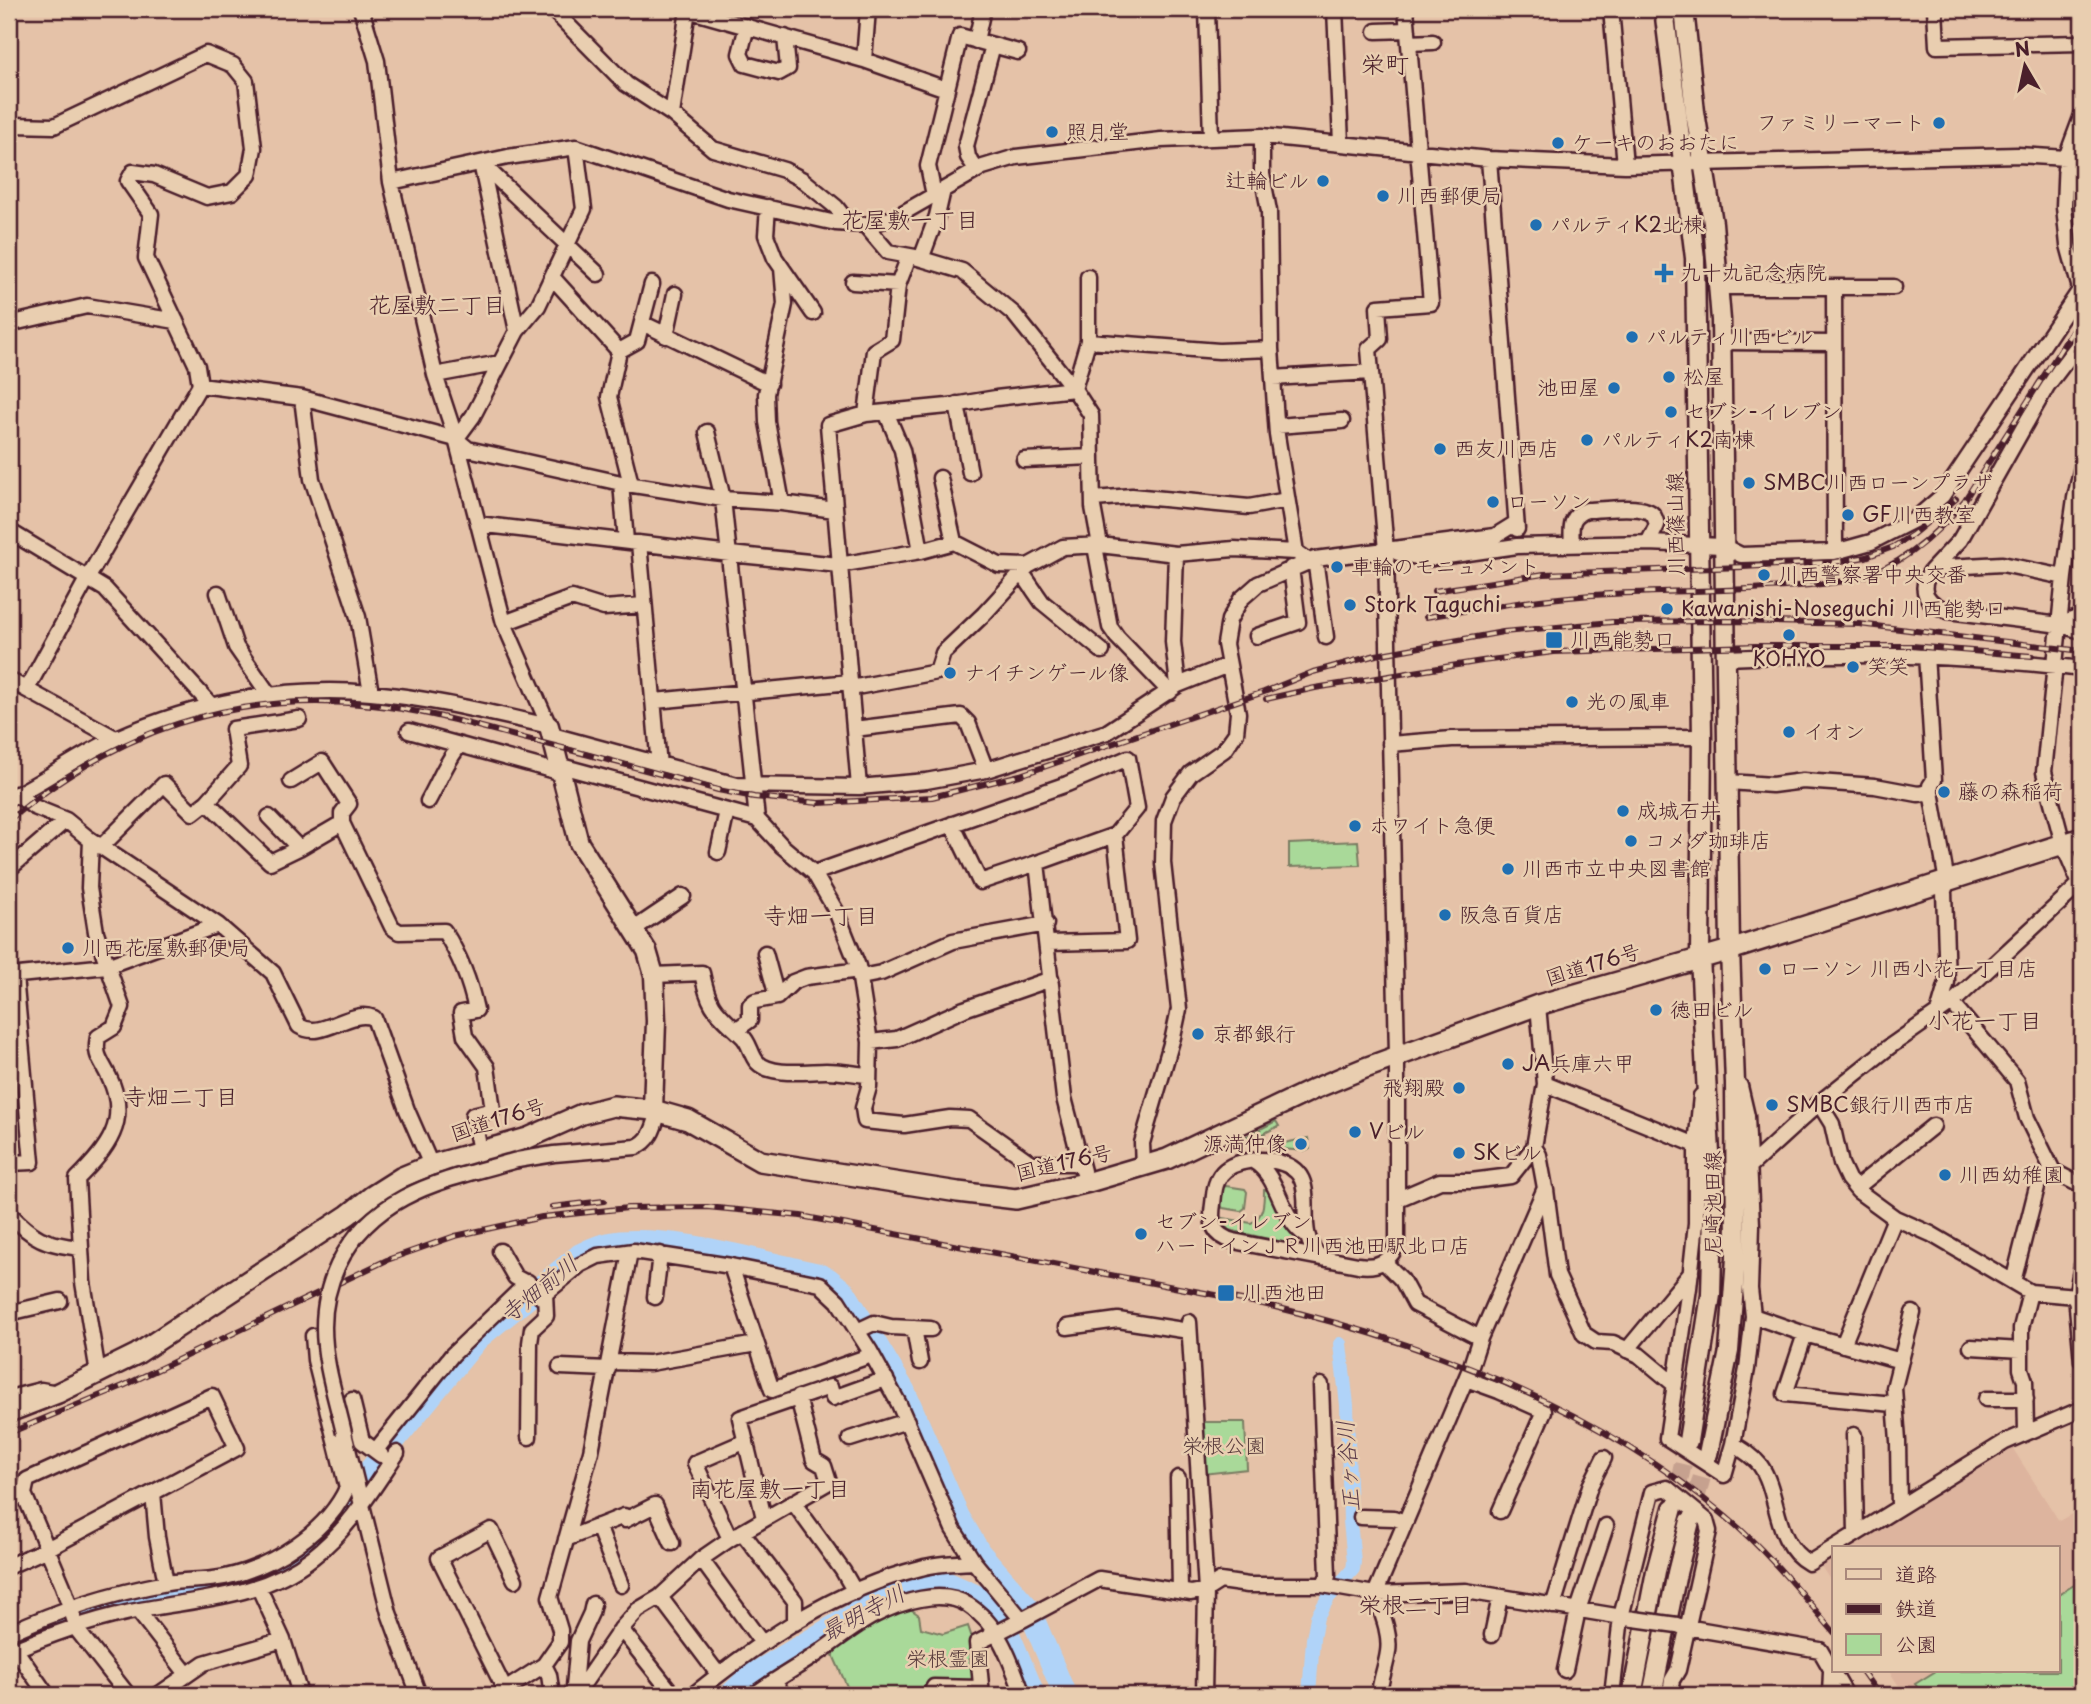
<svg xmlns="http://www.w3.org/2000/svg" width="2091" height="1704" viewBox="0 0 2091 1704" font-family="'Playpen Sans','Klee One',sans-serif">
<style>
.built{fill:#ddb49e}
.green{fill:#a9d999;stroke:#7a7c62;stroke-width:2}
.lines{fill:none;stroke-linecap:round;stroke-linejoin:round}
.canal{stroke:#b0d3f8;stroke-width:14}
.river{stroke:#b0d3f8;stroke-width:23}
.major-tunnel{stroke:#c6a18f;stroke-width:18;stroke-dasharray:18 9;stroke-linecap:butt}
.minor-casing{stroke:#4a1f2b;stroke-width:19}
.major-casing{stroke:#4a1f2b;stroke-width:23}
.highway-casing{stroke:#4a1f2b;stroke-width:24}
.minor{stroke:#e9ceb0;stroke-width:14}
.major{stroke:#e9ceb0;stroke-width:18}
.highway{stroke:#e9ceb0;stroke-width:19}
.rail-casing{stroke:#4a1f2b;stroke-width:6}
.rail{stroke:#e9ceb0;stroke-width:3.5;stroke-dasharray:10;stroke-linecap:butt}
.minor-bridge-casing{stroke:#4a1f2b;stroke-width:19;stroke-linecap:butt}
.minor-bridge{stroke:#e9ceb0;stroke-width:14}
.poi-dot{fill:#1f6fb2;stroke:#e9ceb0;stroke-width:2.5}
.labels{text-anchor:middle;stroke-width:5;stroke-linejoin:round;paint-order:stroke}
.poi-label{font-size:21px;fill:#4a1f2b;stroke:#e9ceb0;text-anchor:start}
.street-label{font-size:21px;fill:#4a1f2b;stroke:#e9ceb0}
.park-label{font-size:21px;fill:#583b3c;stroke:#e9ceb0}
.neighbourhood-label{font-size:23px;fill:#4a1f2b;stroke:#e9ceb0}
.water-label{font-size:23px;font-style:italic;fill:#593a4a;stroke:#e9ceb0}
.quarter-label{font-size:24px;fill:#4a1f2b;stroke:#e9ceb0}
</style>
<rect width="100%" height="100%" fill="#e5c2a8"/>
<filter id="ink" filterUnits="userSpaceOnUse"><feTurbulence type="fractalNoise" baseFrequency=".0143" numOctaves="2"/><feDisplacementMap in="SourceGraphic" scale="14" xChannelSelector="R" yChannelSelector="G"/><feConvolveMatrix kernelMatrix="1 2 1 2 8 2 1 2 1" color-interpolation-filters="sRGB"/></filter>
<g filter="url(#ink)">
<path class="built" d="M2010,1444L2059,1521L2082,1508V1695H1905L1889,1671H2058V1548H1842Z
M1834,1554V1586L1819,1563Z"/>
<path class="green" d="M1358,841L1360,865L1289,867V844Z
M1276,1121L1279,1126L1244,1143L1241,1139Z
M1308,1138L1310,1149L1306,1151L1282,1149L1284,1143Z
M1226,1186L1245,1189L1247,1192L1245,1208L1241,1211L1223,1208L1220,1204L1223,1188Z
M1264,1190H1269L1280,1217L1294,1238L1287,1243L1229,1230L1224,1225L1223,1218L1251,1223C1264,1217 1264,1202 1264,1190Z
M1201,1422H1245L1247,1469L1203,1474Z
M2082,1580V1695H1923L1915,1684L1936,1671H2058V1595Z
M909,1608L919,1615L921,1628L943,1634L968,1626L973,1641L978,1684L927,1695H858L849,1691L833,1655C847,1630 884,1618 909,1608Z"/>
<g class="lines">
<path class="canal" d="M1309,1695L1313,1639L1317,1617L1328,1598L1353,1569L1354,1562L1350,1521L1347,1405L1340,1344"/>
<path class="river" d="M9,1643L54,1623L94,1610L255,1579L275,1572L301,1556L332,1523L366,1475L478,1338L580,1255C593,1248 605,1243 620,1242C683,1238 755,1261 817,1274L828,1279L845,1293L904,1391L958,1516L979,1552L1029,1609L1065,1695
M730,1695L749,1677L867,1607L906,1588L947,1583L985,1600L1008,1633L1034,1695"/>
<path class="major-tunnel" d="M1673,1508L1688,1441
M1690,1521L1708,1454"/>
<defs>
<path id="minor" d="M361,9L377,61L391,182L435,375L456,439L504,623L549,726
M552,9L626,84L672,114L713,149L784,170L803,180L836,207L849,224
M684,9L864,60L946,89
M1207,9L1211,138
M1335,9L1341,143
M1611,9L1625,165
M1935,9L1937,46L2082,43
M747,26L740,54L745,64L779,73L788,68L785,37
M1376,31L1408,30
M976,41L983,9
M1409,43L1433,42
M864,60L868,9
M672,114L688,10
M2082,115L2066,158L2064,207L2068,245L2082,296
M9,131L14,125L54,126L206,54L233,65L246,81L254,148L249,175L232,192L207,197L154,175L133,172L128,181L151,214L146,258L197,366L200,385L87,579L27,689
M1262,136V174L1269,211L1271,349L1277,435L1296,552
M1489,159L1517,529
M2065,169L2082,179
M977,170L968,157L966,146L993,45
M391,182L508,157L576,147L728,199L836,223L865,225L894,218L983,167L1016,157L1161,140L1262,136L1489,159L1625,165L2018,155L2066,158
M934,195L928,166L960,36L1018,52
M768,207L766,235L775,258L813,313
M865,225L888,252L915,257L962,271L1014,314L1074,389L1091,415L1093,507L1100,545
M921,259L937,216L943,190
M782,268L785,304L766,394L767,422L782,503
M552,277L619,351L637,341L652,284
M1088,277V341
M853,282L898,285
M1718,287H1894
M1834,288L1835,552
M642,323L769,384
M9,324L87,306L176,321
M517,331L481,163L598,274
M666,336L675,294
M1721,342L1834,343
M619,351L609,397L631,484
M435,375L500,363
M1273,378L1370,372
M200,385L302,398
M957,404L970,473
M886,412L902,450L921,551
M866,414L874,351L892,340L898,285L909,256
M1277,426L1342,421
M707,432L723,499L757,819
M456,439L473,416L517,331L538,306L584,209L576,147
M1024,460L1092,457
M940,478L954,542
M621,483L626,541
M1094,499L1132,496L1249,507L1287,500
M478,524L730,554L839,565L921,551L954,542L999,565L1028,566L1063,547L1100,545L1176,554L1234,549L1296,552L1309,561
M9,531L105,589L211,705
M639,543L659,766
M1572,545C1571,529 1569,515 1587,510C1602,510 1634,505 1647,511C1654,513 1655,518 1657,525L1648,543
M1095,546L1110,627L1117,637L1170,692
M1398,553L1426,559L1517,546L1648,543L1723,546L1741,555L1835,552L1871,542L1914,520L1942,496L2080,290
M1176,554L1173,642L1178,685
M1315,559L1326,637
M1931,571L1960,540L2047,386L2082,340
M1022,573L1042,602L1102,651
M2064,577L2002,564L1948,567L1931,571C1917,591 1927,603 1948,611L2060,625L2082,631
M218,593L236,647L270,696
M504,623L572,598L604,608L644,605
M2060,625L2082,616
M1257,636L1298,622L1291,568
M1926,655L1934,780L1930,786L1947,882L1944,891L1947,982L1938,1013
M1726,658C1845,652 1964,654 2082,669
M9,680L115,738
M851,688L937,672L943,653L984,614L1028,566
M371,693L358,617L312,479L302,398L456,439L468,449L621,483L723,499L782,503L835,510
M655,701L850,682
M854,729L961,716L968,723L986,770
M409,731L562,773
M552,735L737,785L859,787L926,781L986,770L1107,732L1178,685L1228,665
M1390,744L1452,739L1702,737
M561,766L757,819L782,846L814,873L836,911L858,966L870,1042L869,1087L863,1108L865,1121L904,1125L950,1118L969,1119L1031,1163H1074L1081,1166
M291,781L322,762L349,804L342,813V823L392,927L399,932L444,931C460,956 470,981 476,1010L461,1013L465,1036L487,1067L493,1110L473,1115L480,1151
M1729,782L1772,785L1803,781L1875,786L1918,794L1925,793L1931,789
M859,787L828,425L866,414L948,406L996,398L1074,389L1088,341L1219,351L1271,349
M16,794L34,807L66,820L88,838L218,925L273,973L299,1026C323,1041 349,1008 374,1018L407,1110L431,1165
M10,798C47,780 80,754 117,738C196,703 285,685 371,693C431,698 490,713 549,726
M428,801C439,782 446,761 460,745
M207,802L239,766L233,729L299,719
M269,817L299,848L342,823
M952,824L980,882L1037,863
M91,840L89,888L96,932L122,1007L114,1027L98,1037C94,1056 101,1060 109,1077C131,1121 107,1149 77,1179L83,1282L98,1373
M101,847L164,784L193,813L207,802L270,862L299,848
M718,852L727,811
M9,869L66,820
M814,873L1067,784L1128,758L1137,808L1115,835L1127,941L1048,943
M634,929L683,896
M765,953L777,997
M654,975L702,973C709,1009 716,1011 741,1035C750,1042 750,1054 757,1062C771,1077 808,1071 826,1071C840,1071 855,1074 869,1075
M9,976L107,966L218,925
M861,977L881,973L953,941L1046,924
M1952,1003L2017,1081L2027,1118L2053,1171L2082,1186
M1538,1005L1545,1084L1696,1145
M736,1030L750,1020V1005L755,1001L777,997L793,982L806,977L859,970
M870,1042L897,1039L964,1009L1051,979
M1701,1096L1696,1145V1223L1689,1288L1667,1438L1724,1475L1733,1444L1747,1369L1753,1316L1750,1289L1752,1225L1747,1116L1740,1086
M1819,1103L1832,1124L1841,1164L1848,1179L1858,1191L1895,1218L1931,1234L2030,1292L2076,1296
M517,1160L554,1154L636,1147C652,1140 654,1127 659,1111
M1253,1161C1281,1177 1279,1219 1307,1236
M9,1163L32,1162L15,976
M1143,1167L1142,1143L1173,1037L1179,1009L1163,863L1164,821L1173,797L1191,773L1224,750L1236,733L1238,713L1225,644L1229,620L1241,599L1258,584L1315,559L1495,536L1516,523
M1749,1167L1819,1103L1889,1047L1952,1003L2080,884L2063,844L2044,772L2064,577L2075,498L2082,466
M1083,1171L1064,1098L1037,863L1115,835
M1856,1188L1933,1126
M1546,1190L1557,1275L1584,1334L1596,1342L1613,1343L1639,1355L1675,1385
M1398,1199L1440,1181H1471L1511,1176L1534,1147L1545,1084
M9,1213C33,1239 45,1244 80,1248
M500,1251L515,1277L545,1293L546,1316L532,1329L530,1343L529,1437
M1322,1258C1285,1229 1331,1172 1274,1161C1255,1158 1224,1161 1217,1182C1214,1188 1214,1197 1213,1204C1210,1223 1213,1235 1233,1241L1358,1265C1377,1268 1393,1261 1397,1241V1055L1386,551L1369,349L1380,339L1378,307L1431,303L1406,9
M1384,1262L1402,1280L1415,1304L1480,1338L1545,1188L1539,1155L1534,1147
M2082,1265L2076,1296L2082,1361
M731,1266L772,1390L872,1355
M2013,1282L2039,1179L2053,1171
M541,1297L580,1265L598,1256L634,1251L731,1266L820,1284L838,1301L870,1351L899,1404L953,1529L974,1562L1022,1620L1099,1579L1191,1593L1206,1590L1220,1581L1248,1585H1323L1375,1594L1466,1591L1634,1619
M655,1297L660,1254
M9,1313L60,1301
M1753,1316L1805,1334L1901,1361
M1189,1322L1206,1590L1204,1695
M1067,1327L1118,1320L1189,1331
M914,1328L920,1362
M857,1331L874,1323L891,1327L931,1329
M1805,1334L1785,1394L1894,1404
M1843,1345L1895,1218
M1971,1347L2021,1350
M1627,1350L1691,1273
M609,1362L650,1363L756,1344
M560,1367L608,1369
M1466,1379L1499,1391L1544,1411L1500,1511
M1321,1385L1328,1576L1323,1585
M9,1398L41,1390L52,1392
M1986,1399H2026
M352,1400L362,1441L381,1455
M2026,1432L2025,1381L2021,1369V1328L2030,1292
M344,1433L389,1613L419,1695
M1854,1435L1856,1534
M850,1439L907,1421
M1733,1444C1743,1450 1753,1456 1760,1465C1780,1493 1773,1544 1809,1563L2005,1442L2082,1409
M376,1450L452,1355L528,1282
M1178,1478L1180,1591
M153,1493L157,1537L166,1583
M9,1501L24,1494L63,1586L78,1631L128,1695
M793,1502L843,1571L855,1592
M1899,1507L1898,1441L1894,1388L1913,1313
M1361,1517L1394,1518L1405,1522
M764,1518L740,1418L830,1387L833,1398L886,1379
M598,1526L621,1585
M742,1532L795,1601V1623
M566,1539L624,1516L625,1520L655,1505L672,1543
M730,1539L695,1463L746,1441
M701,1559L762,1643
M9,1566L47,1549L237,1448L212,1396L27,1480L24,1494
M259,1588L283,1640
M660,1597L718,1674
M1553,1606L1590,1486L1604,1458
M138,1611L187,1674
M1680,1626L1820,1650L1846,1695
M621,1629L671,1692
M9,1633C58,1610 113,1593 167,1583C186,1580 206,1581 225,1577C272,1567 327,1532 347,1488L315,1360L313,1336
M1492,1635L1500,1597
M15,1649L47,1695
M9,1652C47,1636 85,1622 126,1613C192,1598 257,1601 313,1557C349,1529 372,1490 397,1453
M544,1665L549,1675L552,1695
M1565,1670L1578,1610L1606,1526
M774,1681L783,1695
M574,1687L578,1641L591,1613L593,1604
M505,1690L544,1665L560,1642V1630L550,1597L591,1451L630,1252
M500,1694L505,1690L439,1558L491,1530L515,1580
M158,1695L204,1663L283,1640L300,1694L296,1695
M573,1695L574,1687L584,1683L621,1629L638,1610L660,1597L701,1559L730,1539L829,1482L824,1466L814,1460L798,1397
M693,1695C760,1641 835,1589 921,1568C937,1563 957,1563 974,1562
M754,1695C774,1680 796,1668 817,1654C836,1641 855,1625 875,1615C900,1602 942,1588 968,1605C999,1624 1011,1662 1023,1695
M930,1695L934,1687L981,1688
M982,1695L977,1643L1022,1620
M1379,1695C1380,1680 1386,1667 1388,1652C1391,1633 1381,1611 1375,1594L1470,1369L1480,1338
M1612,1695L1621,1617L1652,1492L1667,1488L1706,1520L1709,1531L1678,1670L1672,1680L1670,1695
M1830,1695L1831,1671"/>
<path id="major" d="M1664,9L1695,258L1702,737L1700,957L1713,1213L1711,1295L1688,1441
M1684,9L1695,112L1713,223L1721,320L1730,950L1735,1083L1736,1258L1729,1351L1708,1454
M549,726L579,843L647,951L654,975L656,1021L653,1110
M1632,1695L1656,1571L1673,1508
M1652,1695L1677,1573L1690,1521"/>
<path id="highway" d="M9,1412L58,1393L137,1354L348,1215L372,1196L402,1177L431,1165L528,1138L582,1114L613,1106L653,1110L688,1120L760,1161L958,1192L1016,1199L1089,1182L1167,1159L1314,1089L1365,1068L1538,1005L1730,950L2082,838"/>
</defs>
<use href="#minor" class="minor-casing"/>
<use href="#major" class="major-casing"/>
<use href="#highway" class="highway-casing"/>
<use href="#minor" class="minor"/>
<use href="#major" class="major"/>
<use href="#highway" class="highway"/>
<defs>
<path id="rail" d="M1434,591L1544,574L1743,567L1835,562L1866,557L1893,547L1912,535L1956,499
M1426,617C1487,607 1548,597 1610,594C1668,591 1727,591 1785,587C1810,585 1835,584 1859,578C1902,566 1936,535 1964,501L2082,316
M1266,699L1315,688L1482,661L1554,652L1755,646H1912L2032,656
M9,820C116,731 232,690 372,705C424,710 473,725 523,738C588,754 653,772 718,790L754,797L819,803L932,797L1020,775L1264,692L1313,672L1376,655L1503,632L1612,622L1729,621L1859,624L2082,651
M552,1207L604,1201
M9,1433L123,1386L387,1260L455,1236L542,1217L628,1208L707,1207L801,1216L1263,1304C1427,1343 1594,1406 1725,1516C1766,1550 1799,1591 1834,1632
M1862,1671L1879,1695"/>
</defs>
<use href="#rail" class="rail-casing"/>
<use href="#rail" class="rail"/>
<defs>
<path id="minor-bridge" d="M344,1433C336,1398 324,1363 324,1327C324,1306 329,1284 338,1265C373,1192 446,1180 517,1160
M1634,1619L1677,1625"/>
</defs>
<use href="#minor-bridge" class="minor-bridge-casing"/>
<use href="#minor-bridge" class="minor-bridge"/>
</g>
</g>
<g class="poi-dot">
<circle cx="1939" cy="123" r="7"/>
<circle cx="1052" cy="132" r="7"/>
<circle cx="1558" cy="143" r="7"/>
<circle cx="1323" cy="181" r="7"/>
<circle cx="1383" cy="196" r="7"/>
<circle cx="1536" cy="225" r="7"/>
<path d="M1660.5 262.5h7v7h7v7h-7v7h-7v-7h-7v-7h7z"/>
<circle cx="1632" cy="337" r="7"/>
<circle cx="1669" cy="377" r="7"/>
<circle cx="1614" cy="388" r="7"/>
<circle cx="1671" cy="412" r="7"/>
<circle cx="1587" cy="440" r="7"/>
<circle cx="1440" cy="449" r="7"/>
<circle cx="1749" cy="483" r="7"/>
<circle cx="1493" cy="502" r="7"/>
<circle cx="1848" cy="515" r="7"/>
<circle cx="1337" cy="567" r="7"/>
<circle cx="1764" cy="575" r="7"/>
<circle cx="1350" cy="605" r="7"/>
<circle cx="1667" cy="609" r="7"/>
<circle cx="1789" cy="635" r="7"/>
<rect x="1545" y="631" width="18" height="18" rx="3.5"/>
<circle cx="1853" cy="667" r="7"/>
<circle cx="950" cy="673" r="7"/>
<circle cx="1572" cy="702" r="7"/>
<circle cx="1789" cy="732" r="7"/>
<circle cx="1944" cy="792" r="7"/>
<circle cx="1623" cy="811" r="7"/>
<circle cx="1355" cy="826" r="7"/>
<circle cx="1631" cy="841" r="7"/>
<circle cx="1508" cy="869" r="7"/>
<circle cx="1445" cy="915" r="7"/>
<circle cx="68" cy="948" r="7"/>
<circle cx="1765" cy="969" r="7"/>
<circle cx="1656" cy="1010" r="7"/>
<circle cx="1198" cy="1034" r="7"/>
<circle cx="1508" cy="1064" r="7"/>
<circle cx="1459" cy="1088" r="7"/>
<circle cx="1772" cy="1105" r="7"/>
<circle cx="1355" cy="1132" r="7"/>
<circle cx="1301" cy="1144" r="7"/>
<circle cx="1459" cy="1153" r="7"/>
<circle cx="1945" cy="1175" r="7"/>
<circle cx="1141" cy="1234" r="7"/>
<rect x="1217" y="1284" width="18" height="18" rx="3.5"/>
</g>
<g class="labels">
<g class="poi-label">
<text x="1925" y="130" text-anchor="end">ファミリーマート</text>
<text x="1066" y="139">照月堂</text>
<text x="1572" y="150">ケーキのおおたに</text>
<text x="1309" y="188" text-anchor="end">辻輪ビル</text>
<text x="1397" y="203">川西郵便局</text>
<text x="1550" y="232">パルティK2北棟</text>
<text x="1680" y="280">九十九記念病院</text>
<text x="1646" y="344">パルティ川西ビル</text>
<text x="1683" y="384">松屋</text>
<text x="1600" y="395" text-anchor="end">池田屋</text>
<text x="1685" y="419">セブン-イレブン</text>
<text x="1601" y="447">パルティK2南棟</text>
<text x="1454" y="456">西友川西店</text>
<text x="1763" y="490">SMBC川西ローンプラザ</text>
<text x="1507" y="509">ローソン</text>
<text x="1862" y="522">GF川西教室</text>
<text x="1351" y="574">車輪のモニュメント</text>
<text x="1778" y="582">川西警察署中央交番</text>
<text x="1364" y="612">Stork Taguchi</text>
<text x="1681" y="616">Kawanishi-Noseguchi 川西能勢口</text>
<text x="1570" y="647">川西能勢口</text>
<text x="1789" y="666" text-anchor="middle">KOHYO</text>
<text x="1867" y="674">笑笑</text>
<text x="964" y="680">ナイチンゲール像</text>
<text x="1586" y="709">光の風車</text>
<text x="1803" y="739">イオン</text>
<text x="1958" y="799">藤の森稲荷</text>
<text x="1637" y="818">成城石井</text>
<text x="1369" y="833">ホワイト急便</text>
<text x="1645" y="848">コメダ珈琲店</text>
<text x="1522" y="876">川西市立中央図書館</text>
<text x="1459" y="922">阪急百貨店</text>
<text x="82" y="955">川西花屋敷郵便局</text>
<text x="1779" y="976">ローソン 川西小花一丁目店</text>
<text x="1670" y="1017">徳田ビル</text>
<text x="1212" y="1041">京都銀行</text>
<text x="1522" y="1071">JA兵庫六甲</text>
<text x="1445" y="1095" text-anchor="end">飛翔殿</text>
<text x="1786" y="1112">SMBC銀行川西市店</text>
<text x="1369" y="1139">Vビル</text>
<text x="1287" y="1151" text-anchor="end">源満仲像</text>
<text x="1473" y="1160">SKビル</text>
<text x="1959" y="1182">川西幼稚園</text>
<text x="1155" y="1229">セブン-イレブン<tspan x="1155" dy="24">ハートインＪＲ川西池田駅北口店</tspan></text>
<text x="1242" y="1300">川西池田</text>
</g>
<g class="street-label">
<text transform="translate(1676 524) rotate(-91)" y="7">川西篠山線</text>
<text transform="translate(1593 965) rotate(-17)" y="7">国道176号</text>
<text transform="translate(498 1120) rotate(-18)" y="7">国道176号</text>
<text transform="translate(1064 1163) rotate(-13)" y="7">国道176号</text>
<text transform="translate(1713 1203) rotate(-90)" y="7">尼崎池田線</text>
</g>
<g class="park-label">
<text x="1224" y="1453">栄根公園</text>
<text x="948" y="1666">栄根霊園</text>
</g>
<g class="neighbourhood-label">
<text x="910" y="228">花屋敷一丁目</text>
<text x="437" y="313">花屋敷二丁目</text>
<text x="821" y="924">寺畑一丁目</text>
<text x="1985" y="1029">小花一丁目</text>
<text x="181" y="1105">寺畑二丁目</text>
<text x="770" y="1497">南花屋敷一丁目</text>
<text x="1416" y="1613">栄根二丁目</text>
</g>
<g class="water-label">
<text transform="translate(539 1289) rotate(-39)" y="8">寺畑前川</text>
<text transform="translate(1348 1466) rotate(-94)" y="8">正ヶ谷川</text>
<text transform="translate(863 1613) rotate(-28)" y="8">最明寺川</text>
</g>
<g class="quarter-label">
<text x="1385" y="73">栄町</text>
</g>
</g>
<rect width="2091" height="1704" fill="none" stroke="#e9ceb0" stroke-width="35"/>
<rect x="18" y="18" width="2056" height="1669" fill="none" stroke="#4a1f2b" stroke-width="2.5" filter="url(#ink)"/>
<rect x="1832" y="1546" width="228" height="126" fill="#e9ceb0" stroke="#a9887b" stroke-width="2"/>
<rect x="1846" y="1569" width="35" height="10" fill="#e9ceb0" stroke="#a9887b" stroke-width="2"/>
<text x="1895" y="1582" font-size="21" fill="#4a1f2b">道路</text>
<rect x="1846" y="1604" width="35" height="10" fill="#4a1f2b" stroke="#a9887b" stroke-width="2"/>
<text x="1895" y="1616" font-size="21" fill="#4a1f2b">鉄道</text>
<rect x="1846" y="1634" width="35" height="21" fill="#a9d999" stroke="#a9887b" stroke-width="2"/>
<text x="1895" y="1652" font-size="21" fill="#4a1f2b">公園</text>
<g transform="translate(2025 66) rotate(351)" stroke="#e9ceb0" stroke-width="5" paint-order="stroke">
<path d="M0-5L12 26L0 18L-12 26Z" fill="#4a1f2b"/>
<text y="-10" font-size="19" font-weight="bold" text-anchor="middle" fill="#4a1f2b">N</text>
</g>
</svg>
